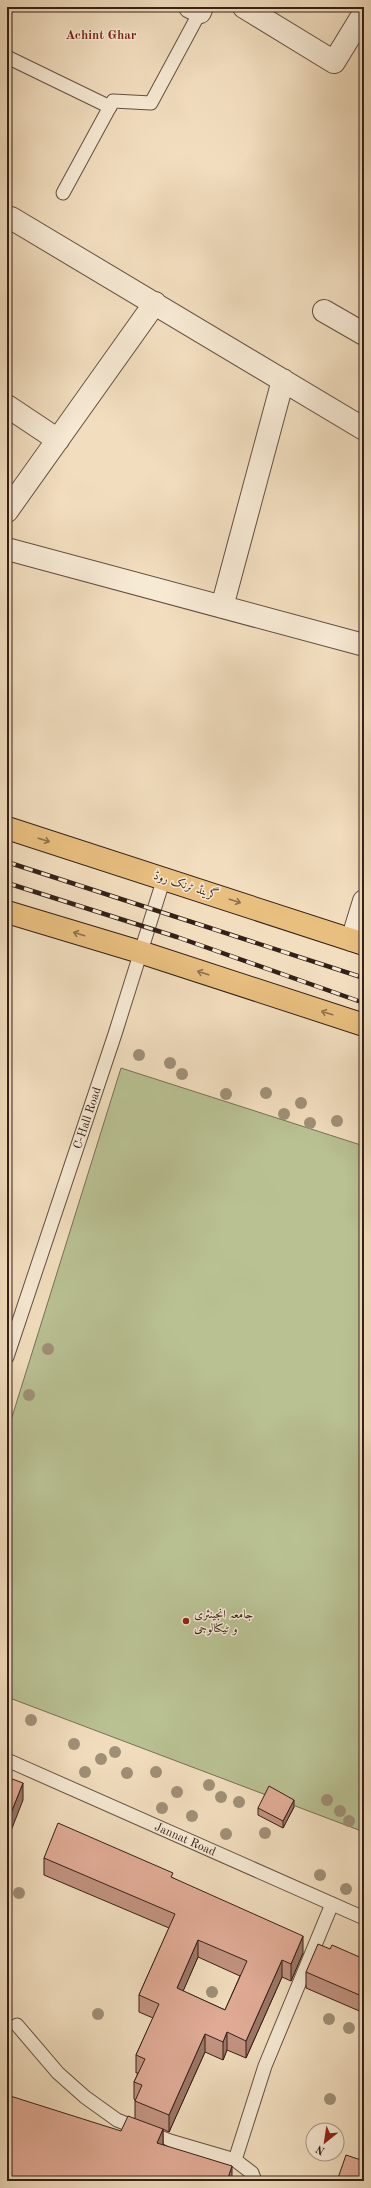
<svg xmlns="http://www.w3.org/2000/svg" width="371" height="2188" viewBox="0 0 371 2188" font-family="'Old Standard TT',Amiri,serif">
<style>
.green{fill:#b9c193;stroke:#767056}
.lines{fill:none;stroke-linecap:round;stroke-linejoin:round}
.service-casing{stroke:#645042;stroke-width:15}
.minor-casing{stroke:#645042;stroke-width:24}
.primary-casing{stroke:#342018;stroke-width:24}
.service{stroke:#f7ead5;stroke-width:13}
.minor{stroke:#f7ead5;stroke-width:22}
.primary{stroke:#e9bf80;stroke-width:22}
.rail-casing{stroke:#342018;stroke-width:4.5}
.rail{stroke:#f7ead5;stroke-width:3;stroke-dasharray:9;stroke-linecap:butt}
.tree{fill:#a09078}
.wall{fill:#c29381;stroke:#342018;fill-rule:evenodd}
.shaded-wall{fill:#9e7869;stroke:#342018}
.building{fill:#e1ab96;stroke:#342018;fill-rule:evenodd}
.oneway{stroke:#8e704c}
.poi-dot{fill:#8f2418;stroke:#f7ead5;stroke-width:1.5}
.labels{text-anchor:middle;stroke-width:3;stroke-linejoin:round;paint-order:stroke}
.street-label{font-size:12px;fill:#342018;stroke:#f7ead5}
.poi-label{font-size:12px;fill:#342018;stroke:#f7ead5;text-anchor:start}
.neighbourhood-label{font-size:13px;font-weight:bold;fill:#7a1f14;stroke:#f7ead5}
</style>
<rect width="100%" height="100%" fill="#f2debf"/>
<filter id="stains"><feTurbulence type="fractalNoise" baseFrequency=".005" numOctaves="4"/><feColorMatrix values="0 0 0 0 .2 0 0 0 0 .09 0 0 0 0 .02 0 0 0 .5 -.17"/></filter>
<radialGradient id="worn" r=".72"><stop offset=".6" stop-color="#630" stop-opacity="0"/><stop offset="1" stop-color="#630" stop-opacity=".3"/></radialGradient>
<path class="green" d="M121,1068L364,1146V1832L7,1697V1433Z"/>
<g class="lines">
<defs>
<g id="service">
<path d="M7,57L110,107"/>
<path d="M63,193L113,101L151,103L200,12"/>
<path id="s1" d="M7,1357L115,1034L164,878"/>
<path id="s2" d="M7,1760L364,1918"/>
<path d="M17,2025L58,2073L85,2097L117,2120L170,2141L235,2160L252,2173L255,2181"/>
<path d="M235,2160L265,2066L332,1904"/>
</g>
<path id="minor" d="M190,7L200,12L202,7
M244,7L334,62L364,13
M11,218L364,429
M324,311L364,334
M7,406L58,440
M7,511L155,303
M7,549L364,645
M222,607L283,380
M352,940L364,901"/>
<path id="primary" d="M7,828L364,944
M7,912L140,952L364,1025"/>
</defs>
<use href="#service" class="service-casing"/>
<use href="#minor" class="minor-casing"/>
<use href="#primary" class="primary-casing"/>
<use href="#service" class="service"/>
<use href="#minor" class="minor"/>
<use href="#primary" class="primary"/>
<defs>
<path id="rail" d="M7,862L364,978
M7,883L177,937L364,1003"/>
</defs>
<use href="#rail" class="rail-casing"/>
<use href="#rail" class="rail"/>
</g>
<g class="tree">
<circle cx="139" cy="1055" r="6"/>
<circle cx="170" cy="1063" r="6"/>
<circle cx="182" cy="1074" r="6"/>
<circle cx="266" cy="1093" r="6"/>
<circle cx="226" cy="1094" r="6"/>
<circle cx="301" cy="1103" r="6"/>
<circle cx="284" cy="1114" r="6"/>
<circle cx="337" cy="1121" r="6"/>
<circle cx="310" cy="1123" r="6"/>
<circle cx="48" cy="1349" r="6"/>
<circle cx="29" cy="1395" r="6"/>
<circle cx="31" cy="1720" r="6"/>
<circle cx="74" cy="1744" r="6"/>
<circle cx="115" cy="1752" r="6"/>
<circle cx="101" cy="1759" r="6"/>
<circle cx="85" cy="1772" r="6"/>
<circle cx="156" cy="1772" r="6"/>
<circle cx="127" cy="1773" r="6"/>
<circle cx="209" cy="1785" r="6"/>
<circle cx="177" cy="1792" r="6"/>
<circle cx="221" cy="1797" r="6"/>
<circle cx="327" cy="1800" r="6"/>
<circle cx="239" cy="1802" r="6"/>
<circle cx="162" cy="1808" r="6"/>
<circle cx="340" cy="1811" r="6"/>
<circle cx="192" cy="1816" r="6"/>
<circle cx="349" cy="1821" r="6"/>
<circle cx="265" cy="1833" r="6"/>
<circle cx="226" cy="1834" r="6"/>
<circle cx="320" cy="1875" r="6"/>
<circle cx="346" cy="1889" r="6"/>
<circle cx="19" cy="1893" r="6"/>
<circle cx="212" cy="1992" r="6"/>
<circle cx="98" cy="2014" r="6"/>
<circle cx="329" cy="2019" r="6"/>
<circle cx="349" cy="2028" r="6"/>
<circle cx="330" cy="2099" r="6"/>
</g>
<path class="wall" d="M294,1807L283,1828L258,1815V1808Z
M44,1858L173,1878L303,1953L291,1981L282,1977L246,2058L227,2050L223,2060L205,2052L169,2132L163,2129V2144L232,2181L121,2131L135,2118V2100L134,2099V2082L138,2073H136V2055L153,2018L139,2012V1995L169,1928L44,1875ZM198,1957L240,1976L225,2010L183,1991Z
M330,1949L364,1959V2013L306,1988V1972Z"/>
<path class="shaded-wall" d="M23,1783V1800L7,1841V1823Z
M294,1800V1807L283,1828V1821Z
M303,1936V1953L291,1981V1964Z
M198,1940V1957L177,2005V1988Z
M282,1960V1977L246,2058V2041Z
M227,2032V2050L223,2060V2042Z
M205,2034V2052L169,2132V2115Z
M163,2129V2147L157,2143Z
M232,2166V2181H227Z"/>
<path class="building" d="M7,1777L23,1783L7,1823Z
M269,1786L294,1800L283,1821L258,1808Z
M58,1823L173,1873L171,1877L303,1936L291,1964L282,1960L246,2041L227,2032L223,2042L205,2034L169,2115L135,2101L142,2085L134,2082L145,2059L136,2055L159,2004L139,1995L175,1914L44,1858ZM198,1940L247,1961L225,2010L177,1988Z
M318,1944L330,1949L332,1945L364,1959V1997L306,1972Z
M7,2095L121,2131L128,2116L163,2129L157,2143L232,2166L227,2181H7Z
M346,2155L364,2161V2181H337Z"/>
<defs><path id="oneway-shaft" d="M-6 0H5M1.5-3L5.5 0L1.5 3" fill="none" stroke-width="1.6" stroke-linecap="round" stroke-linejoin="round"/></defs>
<g class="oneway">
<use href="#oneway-shaft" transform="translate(44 840) rotate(18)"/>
<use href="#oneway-shaft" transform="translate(235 901) rotate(18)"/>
<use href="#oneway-shaft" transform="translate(79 934) rotate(-163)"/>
<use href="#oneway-shaft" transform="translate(203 973) rotate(-162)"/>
<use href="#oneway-shaft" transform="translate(327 1013) rotate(-162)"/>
</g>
<circle class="poi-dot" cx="186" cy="1621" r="4"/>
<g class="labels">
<g class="street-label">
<text transform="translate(186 885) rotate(18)" y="4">گرینڈ ٹرنک روڈ</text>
<text dy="4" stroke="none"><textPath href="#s1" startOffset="252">C-Hall Road</textPath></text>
<text dy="4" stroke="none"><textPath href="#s2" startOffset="195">Jannat Road</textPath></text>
</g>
<g class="poi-label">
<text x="194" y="1618">جامعہ انجینئری<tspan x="194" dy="14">و ٹیکنالوجی</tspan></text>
</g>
<g class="neighbourhood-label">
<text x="101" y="39">Achint Ghar</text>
</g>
</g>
<rect width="371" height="2188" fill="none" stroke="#f2debf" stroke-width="24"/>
<rect x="8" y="8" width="355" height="2172" fill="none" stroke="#342018" stroke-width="2"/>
<rect x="12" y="12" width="347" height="2164" fill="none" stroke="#342018"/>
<g transform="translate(325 2142) rotate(210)"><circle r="19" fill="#f7ead5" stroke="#a99989"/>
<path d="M0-3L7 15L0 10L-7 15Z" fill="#8f2418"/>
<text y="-6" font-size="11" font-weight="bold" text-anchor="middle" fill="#342018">N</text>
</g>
<rect width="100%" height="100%" filter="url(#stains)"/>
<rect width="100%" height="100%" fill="url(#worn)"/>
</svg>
